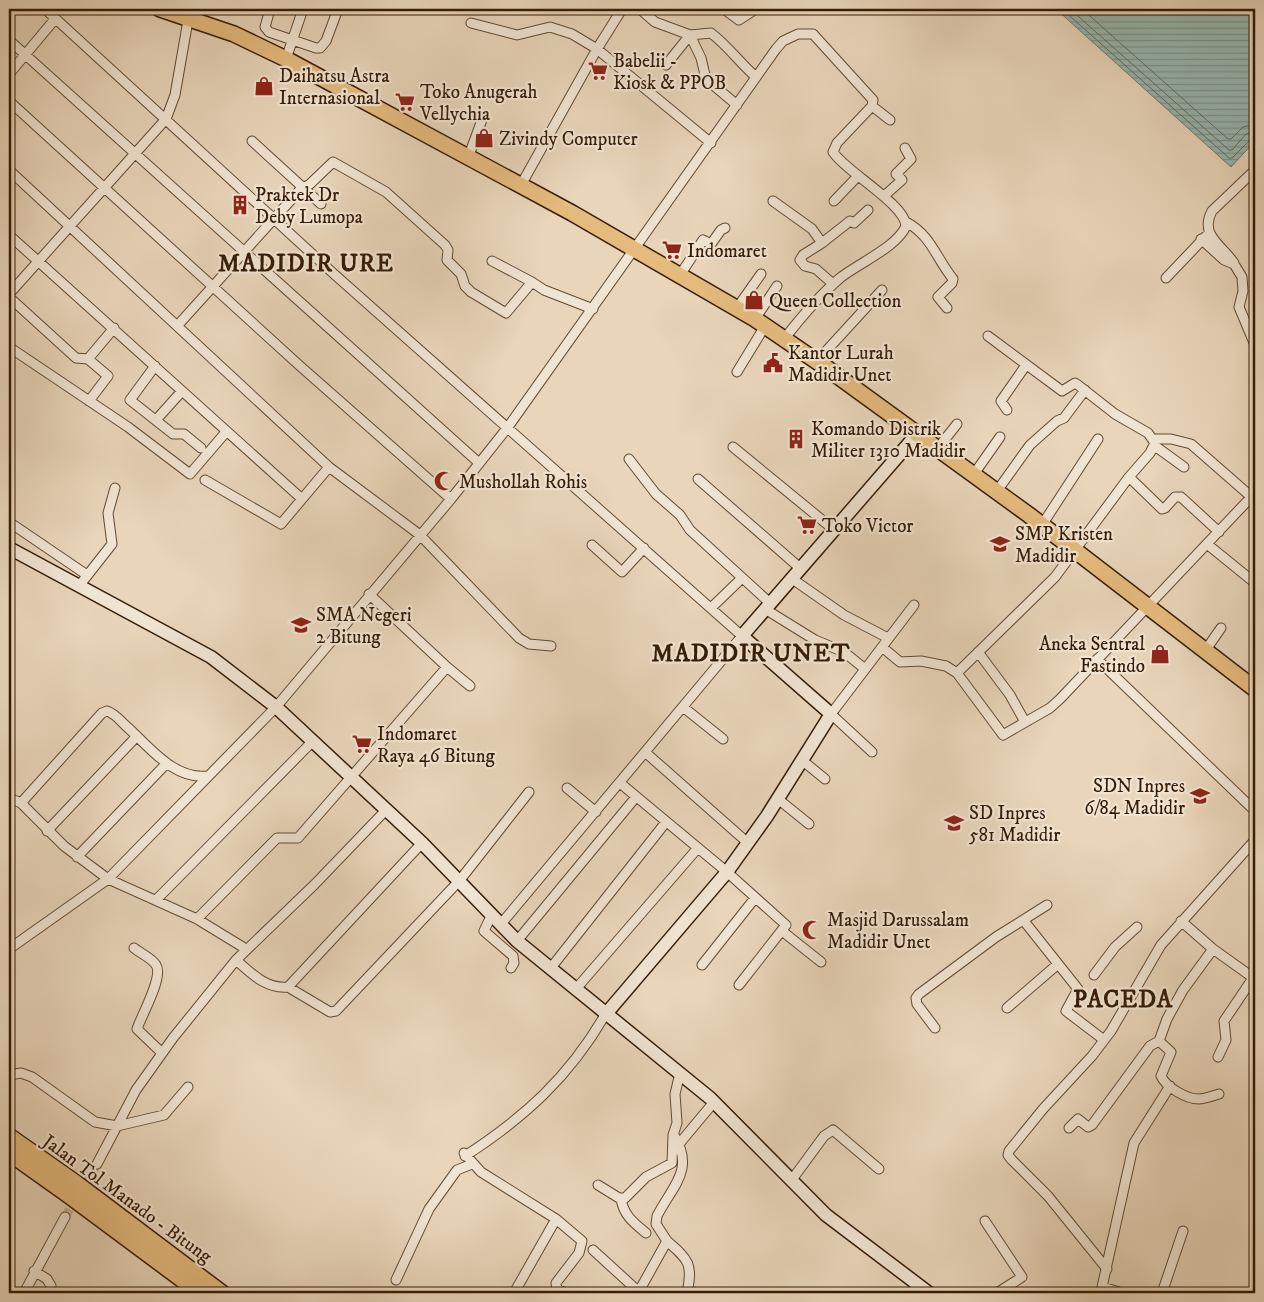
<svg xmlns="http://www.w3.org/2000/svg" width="1264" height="1302" viewBox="0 0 1264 1302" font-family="'IM FELL DW Pica',serif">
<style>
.water{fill:url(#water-rules);stroke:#707a6e}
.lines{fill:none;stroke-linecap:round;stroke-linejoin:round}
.shore{stroke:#666a5c;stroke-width:1}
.street-tunnel{stroke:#c4b096;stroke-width:9;stroke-dasharray:9 4.5;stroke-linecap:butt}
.street-casing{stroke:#624a33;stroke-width:11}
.secondary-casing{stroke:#361c06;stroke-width:15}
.highway-casing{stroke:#361c06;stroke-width:18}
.street{stroke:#f0e4d2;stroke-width:9}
.secondary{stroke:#f0e4d2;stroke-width:12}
.highway{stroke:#e4ba7d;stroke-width:15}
.labels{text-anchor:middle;stroke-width:4.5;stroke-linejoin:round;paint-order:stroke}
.poi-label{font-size:19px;fill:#361c06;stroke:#f0e4d2;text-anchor:start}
.street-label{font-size:19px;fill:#361c06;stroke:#f0e4d2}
.district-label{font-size:24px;font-weight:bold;letter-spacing:1px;fill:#361c06;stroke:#f0e4d2}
</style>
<defs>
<pattern id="water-rules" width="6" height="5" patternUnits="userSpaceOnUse" patternTransform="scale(1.25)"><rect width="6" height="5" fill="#97b8b3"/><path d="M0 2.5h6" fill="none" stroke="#7c9590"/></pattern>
</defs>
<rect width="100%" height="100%" fill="#e8d5ba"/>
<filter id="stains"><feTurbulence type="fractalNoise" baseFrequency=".004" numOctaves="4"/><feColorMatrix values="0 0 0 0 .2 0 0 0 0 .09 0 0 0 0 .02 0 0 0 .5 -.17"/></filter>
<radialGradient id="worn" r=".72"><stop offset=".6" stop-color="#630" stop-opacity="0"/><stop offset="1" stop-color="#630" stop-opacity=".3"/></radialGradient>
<path class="water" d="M1056,9H1255V141L1231,167Z"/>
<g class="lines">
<path class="shore" d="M1062,9L1229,158H1232L1250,140L1255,138
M1070,9L1229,150H1232L1246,134L1255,132
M1082,9L1228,139H1231L1243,127L1255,124"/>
<path class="street-tunnel" d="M65,1217L97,1164"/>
<defs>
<path id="street" d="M45,9L334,274L742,636L501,924
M270,9L265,27L269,32L316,48H320L326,41L338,9
M640,9L655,22L690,35L711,33C728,46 740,63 756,77
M724,9L739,20L756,9
M471,23L517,35L550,27L572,34L597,49L711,143
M9,40L479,463
M286,59L303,9
M666,65L690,35L701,58L706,79L737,105
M9,74L55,19
M9,101L300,366L451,499
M872,106L890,120
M252,141L321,204
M468,158L483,117
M9,170L329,467L420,535L519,638L529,644L551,646
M521,185L597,49L622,9
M884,196L902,180L896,174L911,159L905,148
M773,201L812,229L822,243L803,255L800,260L805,266L816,269L833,284
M834,201L858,176
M906,222C931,235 936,258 953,279L952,283L938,297L947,308
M9,235L302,499
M1201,239L1224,260L1234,264L1242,277L1243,291L1239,307L1255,345
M822,243L850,221L854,223L868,210
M492,261L532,282
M1234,263C1222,245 1199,235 1212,211L1255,170
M680,275L703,240L711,244L721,230L725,228
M1166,278L1206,236
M9,294L166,119L175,95L190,9
M9,297L76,358L88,359L114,328
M737,308L761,274
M755,319L777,286
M178,325L299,191L310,184L333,162L386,192L445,245L448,250L447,260L461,274L465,286L471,292L506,313L532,282L544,290L593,309
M9,347L128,427L190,474L226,432
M88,359L108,376L89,401
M817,361L882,290
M155,366L130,400L173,434H184L201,448
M737,372L765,326
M1007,410L1001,401L1026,365
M156,420L182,391
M1154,439H1171L1191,444L1255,500
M1155,446L1184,467
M733,447L833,529
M938,448L957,424
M629,459L656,494L680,515L690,530L771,604
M974,474L1000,437
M1129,477L1162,509L1165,508L1175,497H1181L1219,532
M698,479L800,568
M205,480L281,524L329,467
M997,491L1030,445L1057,421L1064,418L1085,390
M9,522L87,575
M1042,525L1098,439
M1207,544L1255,583
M592,545L622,572L644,548
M791,578L844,615L888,638
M79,586L112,544L108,513L115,488
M369,594L447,667L470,686
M711,608L742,578
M765,609L815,640L844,652L865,669
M882,647L900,662L921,661L946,666L957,673L1003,735L1050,708L1060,699L1255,493
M1205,651L1221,628
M978,652L1010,695L1025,722
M1097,659L1255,811
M957,673L1055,577L1129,477L1150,453L1155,443L1148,433L1115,414L1078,385L1075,383L1062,391L988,336
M683,707L723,739
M645,752L748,843
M872,752L831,714L914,605
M803,761L825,779
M620,783L727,872L786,925L739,985
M567,788L596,812
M9,798L21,803L64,846L108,879L197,919L246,949
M778,799L809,824
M21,803L102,713L107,711C114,713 120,720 125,725C149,746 173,780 208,776
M47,831L137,736
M77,857L167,763
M157,899L313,741
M492,914L484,931L513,956L514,963L511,968
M197,919L277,838H298L447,667
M1024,921L1078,989L1066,1011L1104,1040
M1181,921L1213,949L1255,979
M782,931L821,962
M517,941L636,797
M134,948C140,953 152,958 156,965C164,977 141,1016 137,1029L162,1053
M9,949L108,879L276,707L451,499L508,427L776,49L783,41L798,34H813L873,100L872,106L837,143L833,152C846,172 905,204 906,226C897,247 859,263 840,278C819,296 802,316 785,338
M1213,949L1183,990L1167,1019L1159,1041L1171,1052L1161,1076C1166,1087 1186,1099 1199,1099C1205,1099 1212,1096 1219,1094
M236,960C252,974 266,989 288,987L422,843
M702,965L755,898
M550,969L666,822
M1094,975L1115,947L1137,927
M288,987L330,1012L336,1011L460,880L529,792
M575,990L697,849
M1007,1008L1058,964
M935,1028L917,1004L916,998L919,994L996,937L1047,905
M1218,1057L1226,1040L1224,1021L1255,975
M9,1075L21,1073L32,1077L95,1122L117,1126L164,1115L188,1087
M1069,1128L1078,1119L1088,1127L1092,1125L1150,1046L1159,1041
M679,1144L714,1102
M464,1153L481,1172L556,1219L514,1293
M465,1156C525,1117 569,1077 605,1015
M97,1164L136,1090L173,1038L236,960L315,884L386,810
M791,1181L824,1136L833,1130L879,1169
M598,1185L619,1198H625L646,1177L672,1163L673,1135L677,1123L675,1094L680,1073
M621,1198C623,1215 634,1223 646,1233
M556,1219L582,1241L579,1253L556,1283L557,1289L566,1293
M985,1221L1022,1277L997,1293
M667,1241C689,1260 693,1264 687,1293
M593,1250L639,1292
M1107,1269L1048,1196L1011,1159L1008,1155L1009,1151L1043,1109L1092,1056L1111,1031L1161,945L1255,840
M34,1271L47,1279L51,1286L47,1293
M396,1280L429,1209L457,1170L472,1164
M24,1293L65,1217
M638,1293L667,1241L656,1224L657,1216C673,1185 695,1170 674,1135
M1123,1293L1102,1287L1134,1143L1170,1086
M1162,1293L1183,1231"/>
<path id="secondary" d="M9,548L211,657L276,707L422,843L517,941L710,1098L826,1215L929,1293
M605,1015L727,872L767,816L831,714L742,636L918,433"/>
<path id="highway" d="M160,9L234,34L286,59L572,213L755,319L828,369L1029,515L1255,689
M9,1136L76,1183L222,1293
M9,1153L68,1195L200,1293"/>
</defs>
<use href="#street" class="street-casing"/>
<use href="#secondary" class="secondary-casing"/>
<use href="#highway" class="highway-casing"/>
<use href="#street" class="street"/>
<use href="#secondary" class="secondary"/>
<use href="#highway" class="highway"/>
</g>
<defs>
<symbol id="supermarket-bare" viewBox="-9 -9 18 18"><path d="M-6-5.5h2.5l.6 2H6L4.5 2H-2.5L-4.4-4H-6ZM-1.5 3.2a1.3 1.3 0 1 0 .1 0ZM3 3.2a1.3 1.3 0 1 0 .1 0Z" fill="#8f2418" stroke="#f0e4d2" stroke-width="2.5" paint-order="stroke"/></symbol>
<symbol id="shop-bare" viewBox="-9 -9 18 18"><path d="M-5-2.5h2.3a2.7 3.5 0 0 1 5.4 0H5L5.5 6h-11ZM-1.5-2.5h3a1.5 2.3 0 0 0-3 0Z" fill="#8f2418" stroke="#f0e4d2" stroke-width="2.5" paint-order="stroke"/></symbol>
<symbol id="building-bare" viewBox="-9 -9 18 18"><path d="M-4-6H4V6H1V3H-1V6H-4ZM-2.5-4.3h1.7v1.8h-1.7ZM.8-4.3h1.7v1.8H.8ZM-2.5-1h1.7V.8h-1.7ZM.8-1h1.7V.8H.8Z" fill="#8f2418" stroke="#f0e4d2" stroke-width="2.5" paint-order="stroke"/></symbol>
<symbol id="civic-bare" viewBox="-9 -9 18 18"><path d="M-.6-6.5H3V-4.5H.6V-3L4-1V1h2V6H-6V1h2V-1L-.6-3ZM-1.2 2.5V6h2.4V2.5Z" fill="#8f2418" stroke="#f0e4d2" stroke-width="2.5" paint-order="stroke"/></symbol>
<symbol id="mosque-bare" viewBox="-9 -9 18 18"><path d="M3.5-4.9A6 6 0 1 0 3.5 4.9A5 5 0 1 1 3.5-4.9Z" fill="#8f2418" stroke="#f0e4d2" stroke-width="2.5" paint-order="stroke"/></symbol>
<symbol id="school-bare" viewBox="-9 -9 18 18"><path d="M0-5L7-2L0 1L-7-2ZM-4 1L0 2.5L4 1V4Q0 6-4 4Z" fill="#8f2418" stroke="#f0e4d2" stroke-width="2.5" paint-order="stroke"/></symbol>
</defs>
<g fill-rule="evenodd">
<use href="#supermarket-bare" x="584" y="57" width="28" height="28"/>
<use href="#shop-bare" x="250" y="72" width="28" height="28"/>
<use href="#supermarket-bare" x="391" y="88" width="28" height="28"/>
<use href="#shop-bare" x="470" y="124" width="28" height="28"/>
<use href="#building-bare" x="226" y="191" width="28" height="28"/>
<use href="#supermarket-bare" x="658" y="236" width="28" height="28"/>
<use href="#shop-bare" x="740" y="286" width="28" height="28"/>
<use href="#civic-bare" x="759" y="349" width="28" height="28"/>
<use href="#building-bare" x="782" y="425" width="28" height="28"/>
<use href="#mosque-bare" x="430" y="467" width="28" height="28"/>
<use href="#supermarket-bare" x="793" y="511" width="28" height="28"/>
<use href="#school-bare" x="986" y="530" width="28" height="28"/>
<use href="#school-bare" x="287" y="611" width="28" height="28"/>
<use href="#shop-bare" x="1146" y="640" width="28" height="28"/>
<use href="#supermarket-bare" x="348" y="730" width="28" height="28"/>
<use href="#school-bare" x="1186" y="782" width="28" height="28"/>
<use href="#school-bare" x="940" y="809" width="28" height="28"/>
<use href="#mosque-bare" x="798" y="916" width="28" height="28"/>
</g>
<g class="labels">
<g class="poi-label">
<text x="613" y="67">Babelii -<tspan x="613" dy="22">Kiosk &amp; PPOB</tspan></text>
<text x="279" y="82">Daihatsu Astra<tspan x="279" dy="22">Internasional</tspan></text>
<text x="420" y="98">Toko Anugerah<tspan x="420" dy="22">Vellychia</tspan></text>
<text x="499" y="145">Zivindy Computer</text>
<text x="255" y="201">Praktek Dr<tspan x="255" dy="22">Deby Lumopa</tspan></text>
<text x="687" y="257">Indomaret</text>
<text x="769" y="307">Queen Collection</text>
<text x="788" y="359">Kantor Lurah<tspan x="788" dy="22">Madidir Unet</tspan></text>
<text x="811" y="435">Komando Distrik<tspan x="811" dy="22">Militer 1310 Madidir</tspan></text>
<text x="459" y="488">Mushollah Rohis</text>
<text x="822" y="532">Toko Victor</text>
<text x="1015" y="540">SMP Kristen<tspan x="1015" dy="22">Madidir</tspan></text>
<text x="316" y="621">SMA Negeri<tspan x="316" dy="22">2 Bitung</tspan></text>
<text x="1145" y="650" text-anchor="end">Aneka Sentral<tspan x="1145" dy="22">Fastindo</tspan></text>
<text x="377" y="740">Indomaret<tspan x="377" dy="22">Raya 46 Bitung</tspan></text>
<text x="1185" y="792" text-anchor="end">SDN Inpres<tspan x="1185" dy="22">6/84 Madidir</tspan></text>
<text x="969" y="819">SD Inpres<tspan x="969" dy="22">581 Madidir</tspan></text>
<text x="827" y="926">Masjid Darussalam<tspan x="827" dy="22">Madidir Unet</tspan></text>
</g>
<g class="street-label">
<text transform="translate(128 1198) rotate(36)" y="7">Jalan Tol Manado - Bitung</text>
</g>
<g class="district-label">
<text x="306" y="271">MADIDIR URE</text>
<text x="751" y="661">MADIDIR UNET</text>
<text x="1123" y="1007">PACEDA</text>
</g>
</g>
<rect width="1264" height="1302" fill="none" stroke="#e8d5ba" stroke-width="30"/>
<rect x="10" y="10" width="1244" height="1282" fill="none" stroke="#361c06" stroke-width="2.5"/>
<rect x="15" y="15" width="1234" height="1272" fill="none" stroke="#361c06"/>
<rect width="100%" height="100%" filter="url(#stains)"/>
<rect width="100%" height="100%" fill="url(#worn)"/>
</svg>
